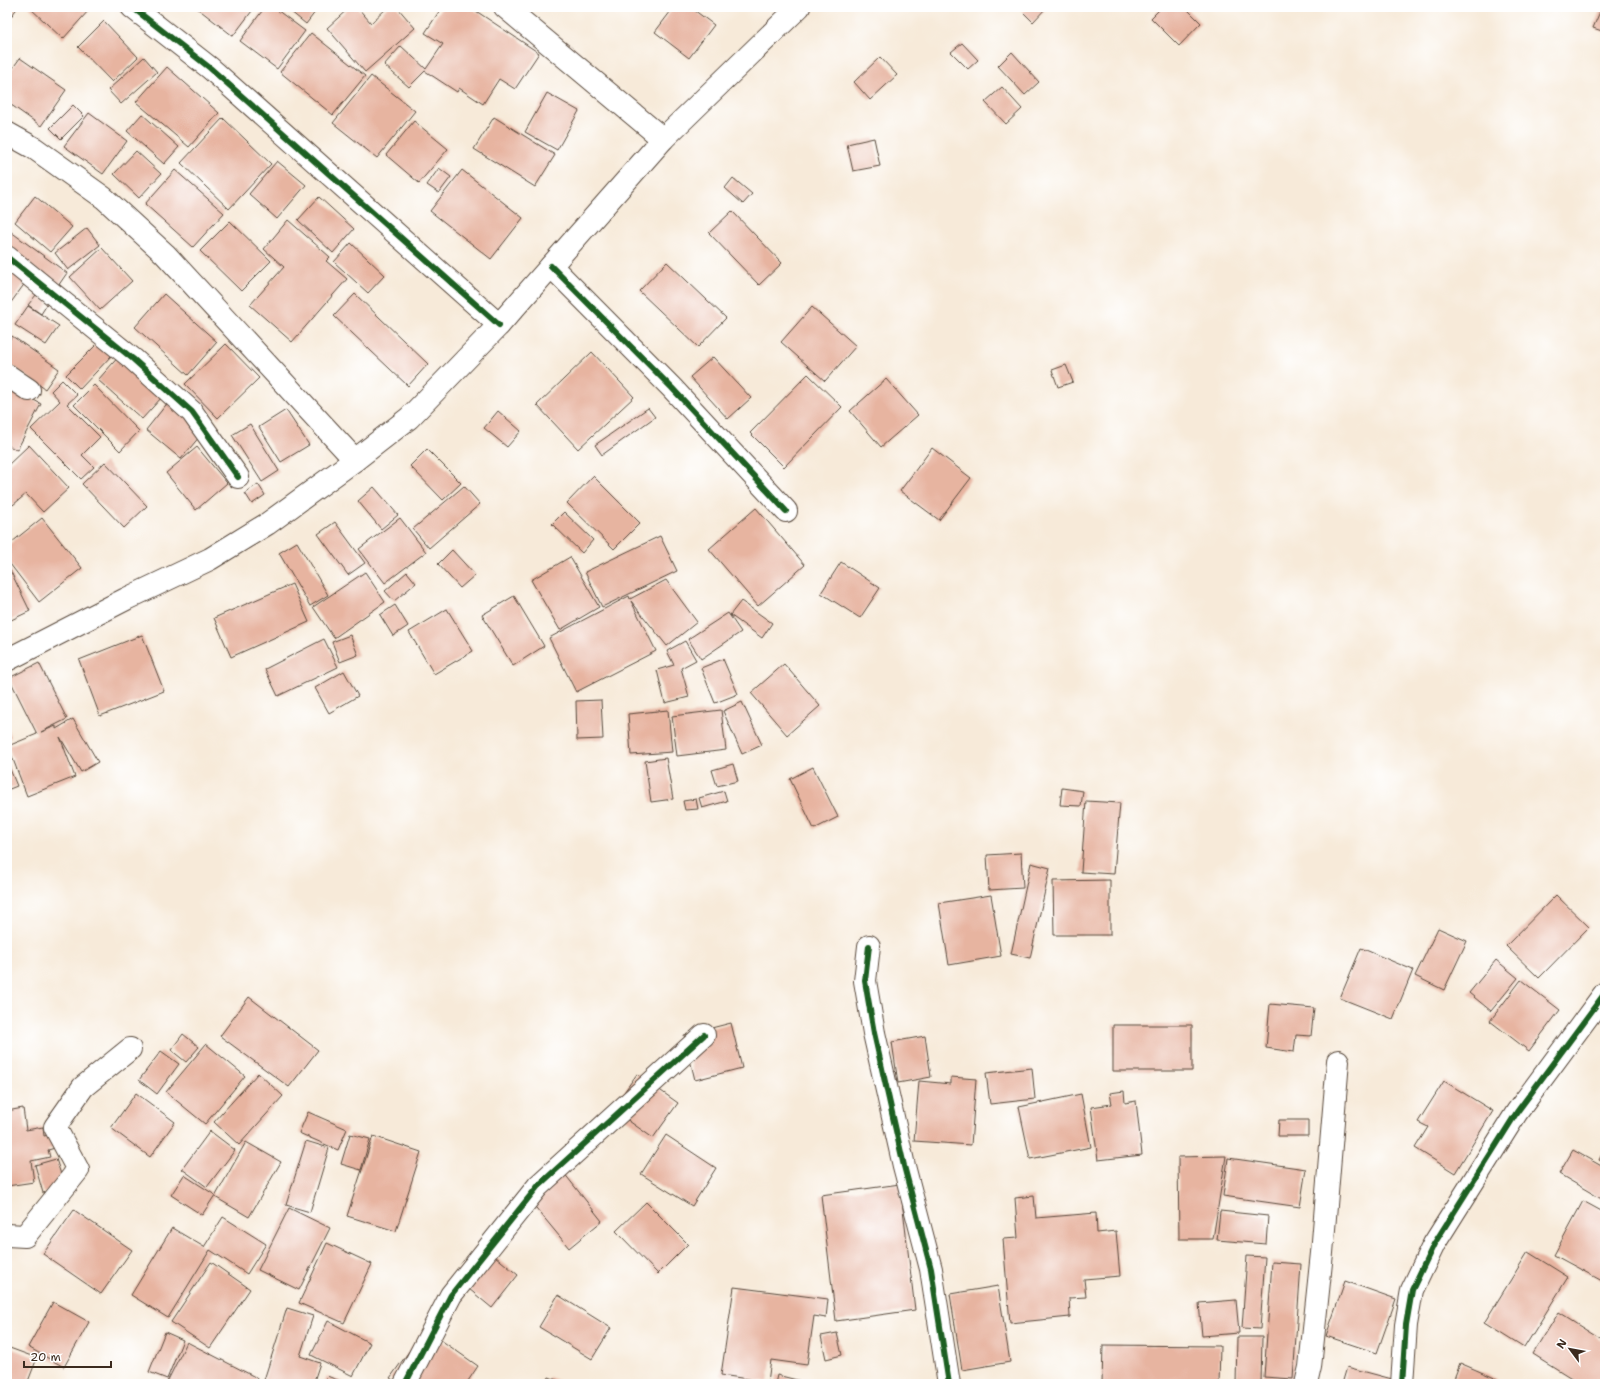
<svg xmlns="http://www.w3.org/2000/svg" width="1612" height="1391" viewBox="0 0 1612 1391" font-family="'Shantell Sans',sans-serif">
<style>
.building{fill:#e7b4a0}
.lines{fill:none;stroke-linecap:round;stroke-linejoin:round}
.minor-casing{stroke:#57473a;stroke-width:24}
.secondary-casing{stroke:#57473a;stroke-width:24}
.minor{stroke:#fff;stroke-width:22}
.secondary{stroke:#fff;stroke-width:22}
.cycleway-casing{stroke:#fff;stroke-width:8}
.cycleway{stroke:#1b5e20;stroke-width:6}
</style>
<rect width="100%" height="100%" fill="#fff"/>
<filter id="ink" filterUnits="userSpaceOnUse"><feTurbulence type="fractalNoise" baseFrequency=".025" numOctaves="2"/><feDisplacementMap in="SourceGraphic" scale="8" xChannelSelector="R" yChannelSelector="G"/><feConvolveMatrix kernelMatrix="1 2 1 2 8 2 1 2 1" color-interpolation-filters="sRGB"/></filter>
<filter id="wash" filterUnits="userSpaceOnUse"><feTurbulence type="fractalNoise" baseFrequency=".012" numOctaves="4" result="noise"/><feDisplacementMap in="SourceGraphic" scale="16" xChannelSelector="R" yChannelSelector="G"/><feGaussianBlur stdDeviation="0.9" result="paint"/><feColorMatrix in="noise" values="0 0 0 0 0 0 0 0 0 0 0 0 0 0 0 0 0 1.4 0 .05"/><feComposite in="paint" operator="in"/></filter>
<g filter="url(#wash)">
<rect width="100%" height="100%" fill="#f7ead9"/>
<g id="blocks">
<path class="building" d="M7,7H18L7,22Z
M29,7H86L89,10L63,39Z
M197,7H255L233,36L197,8Z
M265,7H273L305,31L277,69L240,41Z
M285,7H319L306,24Z
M350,7H357L371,23L388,7H397L415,28L365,72L327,28Z
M442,7H470L539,53L515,89L499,79L483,104L459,88L457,92L425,71L409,87L384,65L401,46L426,69L443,44L425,33Z
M674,7H690L714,25L689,58L655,32Z
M1018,7H1047L1033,22Z
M1162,7H1185L1201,23L1179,46L1151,18Z
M1602,7H1605V32L1593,28Z
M104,21L138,57L112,82L78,47Z
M311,33L365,76L333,115L280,72Z
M962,43L978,60L968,69L951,52Z
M1012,52L1039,82L1025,95L998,66Z
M144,57L157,72L121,104L108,90Z
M880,57L897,75L870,100L854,82Z
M20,58L66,90L41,126L7,102V76Z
M167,67L219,113L189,147L136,102Z
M371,76L415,111L377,158L333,123Z
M1002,87L1022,109L1006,124L985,102Z
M547,93L579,111L557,150L525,132Z
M73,105L84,116L61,139L50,128Z
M89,113L127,141L103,174L64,146Z
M142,114L179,147L164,164L127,131Z
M494,117L555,155L535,187L474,149Z
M223,118L271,164L229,209L181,163Z
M414,121L448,149L419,183L386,155Z
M874,138L880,166L853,171L847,144Z
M136,151L161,174L139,198L114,174Z
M277,161L306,185L277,219L249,194Z
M439,168L451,177L439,193L427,185Z
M175,170L224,213L193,247L145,204Z
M462,170L523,218L491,259L430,211Z
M733,178L752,194L743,204L725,188Z
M35,196L72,227L50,252L15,222Z
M319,197L354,229L333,253L298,220Z
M732,211L782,263L759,285L709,233Z
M288,220L330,257L326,261L347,279L292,342L250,305L284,267L264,249Z
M230,221L271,261L241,291L200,251Z
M87,228L100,245L68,270L55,253Z
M7,229L67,273L58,286L7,248Z
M351,243L385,275L368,293L334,262Z
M102,248L132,281L100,310L70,277Z
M667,262L726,318L698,347L639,291Z
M7,265L28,279L7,308Z
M164,294L217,342L188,375L135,327Z
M355,294L428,364L408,386L334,316Z
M36,295L48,303L41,314L28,305Z
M28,306L59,326L46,345L15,325Z
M812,307L856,346L825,381L781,342Z
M12,336L59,369L45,389L7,362V343Z
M99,342L112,355L80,389L66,375Z
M226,344L259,378L218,418L185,384Z
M128,346L172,386L142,419L98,380Z
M592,352L634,397L578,449L537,405Z
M713,357L751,398L728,419L690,377Z
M1066,365L1073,382L1058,387L1052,370Z
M808,374L842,407L784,467L750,433Z
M886,379L918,415L881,447L850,411Z
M62,380L77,395L67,404L100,437L82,455L94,467L81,479L31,429L60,401L51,391Z
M7,385L41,404L17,450L7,445Z
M94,385L139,431L120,451L74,405Z
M173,396L209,425L181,459L146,430Z
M648,408L655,417L602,455L595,445Z
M286,410L309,445L281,462L259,427Z
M498,411L521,431L507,447L484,428Z
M250,424L279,471L262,482L232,435Z
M29,445L69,488L43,512L26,494L13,505L7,499V466Z
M197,447L227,483L196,510L166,473Z
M932,448L971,478L939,520L900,491Z
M427,449L461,483L443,500L410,466Z
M105,462L147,506L124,528L82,484Z
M593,476L640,523L614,549L567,503Z
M258,484L265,495L252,504L245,493Z
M464,486L480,504L429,548L413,529Z
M374,487L398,515L381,529L358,501Z
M756,508L805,565L758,606L709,549Z
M564,512L593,540L582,553L552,524Z
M42,518L82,568L39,602L7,560V546Z
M400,518L426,552L385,583L359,549Z
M335,522L365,563L348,575L318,534Z
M660,536L677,571L602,607L585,572Z
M297,542L328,595L310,606L279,553Z
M452,550L475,575L460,588L438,564Z
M570,557L599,607L560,630L531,580Z
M841,562L880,588L860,618L821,593Z
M9,568L30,611L7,622V569Z
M365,572L385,602L334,638L313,607Z
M407,572L416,583L394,601L385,591Z
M666,580L697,622L667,646L631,601L656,651L576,692L549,638L629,596L630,599Z
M292,584L309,622L231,657L214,618Z
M514,596L544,646L513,666L482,615Z
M741,601L772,623L762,638L730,615Z
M395,605L408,626L393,636L380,615Z
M447,609L473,651L434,674L409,632Z
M728,613L741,632L701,659L688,639Z
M142,635L164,691L100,716L79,660Z
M350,635L358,655L340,662L332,642Z
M324,639L338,667L278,696L265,669Z
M685,641L696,660L681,668L689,697L665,703L657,670L674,665L667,651Z
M723,659L738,694L715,703L701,668Z
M39,663L67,719L41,732L56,726V729L73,719L98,762L81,772L60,737L75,777L27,796L8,746L37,734L9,678Z
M784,664L820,706L787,735L751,693Z
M344,671L358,696L329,713L315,688Z
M601,700L603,739L577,740L576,701Z
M742,702L762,745L742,754L723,711Z
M668,710L672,752L631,755L628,714Z
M721,710L726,750L677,756L672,716Z
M7,726L11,737L7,739Z
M666,758L673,799L651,802L645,761Z
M7,762L17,786L7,790Z
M733,764L738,781L717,786L712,770Z
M813,767L838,817L814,829L790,779Z
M1062,788L1083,791L1081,806L1060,805Z
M724,791L727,801L702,808L699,798Z
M696,799L698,809L685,810L683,801Z
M1086,801L1120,803L1114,874L1081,872Z
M1021,853L1023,888L989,890L987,855Z
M1031,863L1050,868L1030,958L1011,954Z
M1110,880V935H1054L1053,881Z
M991,895L1001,956L949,965L939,903Z
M1556,895L1589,927L1539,978L1506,946Z
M1438,928L1467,941L1444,990L1415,976Z
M1361,948L1413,970L1393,1019L1340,998Z
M1496,960L1518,978L1491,1011L1469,993Z
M1521,980L1560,1010L1529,1051L1490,1021Z
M249,997L318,1050L289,1087L220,1036Z
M1270,1004L1314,1008L1311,1036L1296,1035L1294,1052L1266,1048Z
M731,1023L742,1068L695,1080L684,1035Z
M1113,1025H1192V1071H1113Z
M183,1034L199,1047L186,1062L171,1050Z
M925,1036L931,1077L898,1083L892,1042Z
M206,1044L245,1076L205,1124L166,1092Z
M161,1051L179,1064L157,1094L139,1080Z
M1032,1068L1035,1099L990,1104L986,1073Z
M258,1073L283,1096L239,1145L214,1122Z
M637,1074L678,1103L653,1138L612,1109Z
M951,1077L976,1079L971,1145L914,1141L919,1081L951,1084Z
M1444,1081L1493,1111L1455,1173L1415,1148L1428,1127L1418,1122Z
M1124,1091L1125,1103L1136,1101L1142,1155L1098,1160L1091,1107L1112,1104L1110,1093Z
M136,1093L175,1122L150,1157L111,1128Z
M1081,1094L1091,1147L1030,1159L1019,1107Z
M23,1108L26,1130L43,1127L44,1136L53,1134L55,1148L48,1150L50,1157L31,1161L34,1182L7,1186V1111Z
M308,1112L347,1129L338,1150L299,1133Z
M1279,1120H1308V1136H1278Z
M210,1131L235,1150L207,1187L182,1169Z
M350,1134L370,1139L361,1170L341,1164Z
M666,1135L716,1168L692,1206L641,1174Z
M373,1136L421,1152L396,1231L347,1216Z
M306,1141L329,1148L310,1212L286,1205Z
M246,1142L281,1162L249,1217L215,1197Z
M1605,1148V1163L1599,1160Z
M1573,1150L1605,1168V1201L1559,1174Z
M1226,1156L1213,1239H1179L1178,1157Z
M1228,1158L1306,1169L1300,1207L1223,1196Z
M56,1159L65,1187L43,1193L35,1165Z
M556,1163L602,1221L569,1248L522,1191Z
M184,1175L215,1195L202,1215L171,1195Z
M900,1184L915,1310L836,1321L821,1195Z
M1034,1196L1036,1218L1096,1213L1097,1233L1116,1231L1120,1276L1084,1279L1086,1297L1069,1298L1070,1317L1010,1323L1003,1239L1018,1238L1015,1198Z
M1583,1201L1605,1213L1604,1282L1554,1255Z
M646,1202L688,1244L658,1274L616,1231Z
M289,1208L330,1228L299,1290L258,1270Z
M74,1210L132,1250L101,1294L43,1254Z
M1220,1211L1268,1216L1266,1244L1217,1240Z
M223,1217L266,1244L247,1274L210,1250L168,1318L131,1295L172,1228L204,1247Z
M327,1243L372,1264L344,1323L299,1303Z
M484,1247L518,1275L492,1308L457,1279Z
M1528,1252L1568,1277L1524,1348L1484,1323Z
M1247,1256L1265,1257L1260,1329L1242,1328Z
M211,1262L250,1289L210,1348L171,1322Z
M1272,1262L1301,1264L1293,1379L1264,1377Z
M1345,1281L1396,1299L1377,1353L1326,1336Z
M998,1286L1010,1362L962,1370L950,1294Z
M734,1287L828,1299L826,1318L814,1316L807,1365L771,1360L768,1382L721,1375Z
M558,1295L611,1328L592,1359L539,1327Z
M1236,1300L1239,1333L1202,1336L1199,1303Z
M53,1302L89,1322L64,1367L28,1347Z
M287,1308L313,1316L300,1356L320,1363L313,1384L263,1383Z
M1559,1312L1605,1341V1384H1581L1533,1354Z
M328,1321L370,1343L353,1376L311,1355Z
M425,1329L478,1366L466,1384H399L390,1378Z
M165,1332L183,1340L167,1379L149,1372Z
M837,1333L842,1355L826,1359L821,1336Z
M1237,1337H1262L1261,1384H1236Z
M187,1342L257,1378L254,1384H166Z
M1103,1345L1220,1346L1219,1384H1102Z
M7,1347L37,1358L27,1384H7Z
M1460,1363L1497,1379L1494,1384H1452Z
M1347,1367L1392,1379L1391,1384H1342Z
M777,1375L801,1381L800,1384H775Z
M327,1376L348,1384H324Z
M549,1377L567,1384H546Z"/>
</g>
</g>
<g filter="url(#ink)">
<use href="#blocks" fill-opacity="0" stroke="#57473a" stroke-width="1"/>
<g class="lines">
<defs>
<path id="minor" d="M132,7L210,68L499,325
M505,7L663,139
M7,133L34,148L104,198L165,254L355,460
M7,257L133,359L192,412L238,477
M551,266L672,388L786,511
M7,375L29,390
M869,946L865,981L874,1033L904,1166L931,1269L949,1384
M7,1235L25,1236L78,1170L55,1127L83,1087L130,1049
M405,1384L451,1295L538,1186L704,1035
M1306,1384L1310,1367L1322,1253L1338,1061
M1402,1384L1406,1325L1412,1290L1434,1244L1517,1112L1605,993"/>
<path id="secondary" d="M7,660L126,599L210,559L267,524L355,460L409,418L499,325L663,139L799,7"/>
</defs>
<use href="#minor" class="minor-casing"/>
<use href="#secondary" class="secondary-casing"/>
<use href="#minor" class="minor"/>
<use href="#secondary" class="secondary"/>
<defs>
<path id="cycleway" d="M132,7L210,68L499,325
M7,257L133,359L192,412L238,477
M551,266L672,388L786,511
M869,946L865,981L874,1033L904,1166L931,1269L949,1384
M405,1384L451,1295L538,1186L704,1035
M1402,1384L1406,1325L1412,1290L1434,1244L1517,1112L1605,993"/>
</defs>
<use href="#cycleway" class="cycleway-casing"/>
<use href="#cycleway" class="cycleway"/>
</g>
</g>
<rect width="1612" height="1391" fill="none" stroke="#fff" stroke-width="24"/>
<g transform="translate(1570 1349) rotate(302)" stroke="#ffffff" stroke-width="3" paint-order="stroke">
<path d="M0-3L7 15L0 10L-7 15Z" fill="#3b2a1e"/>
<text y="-6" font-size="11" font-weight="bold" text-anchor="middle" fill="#3b2a1e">N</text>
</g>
<path d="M24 1361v6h87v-6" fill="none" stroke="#3b2a1e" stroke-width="2"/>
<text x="30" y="1361" font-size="12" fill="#3b2a1e" stroke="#ffffff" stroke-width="3" paint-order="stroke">20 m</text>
</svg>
